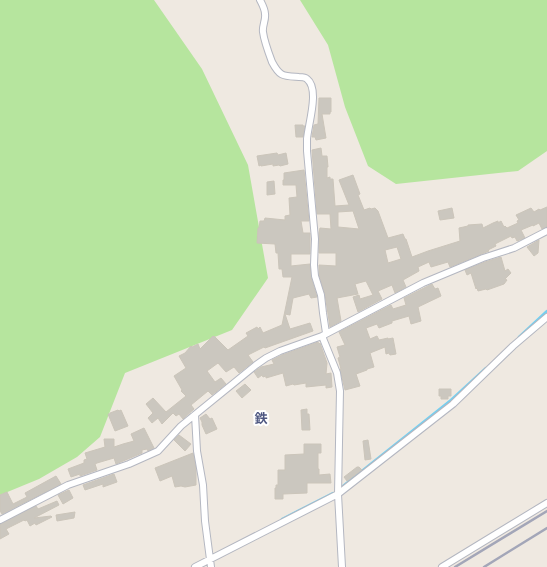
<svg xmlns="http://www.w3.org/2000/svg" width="547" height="567" viewBox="0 0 547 567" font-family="Poppins,'Noto Sans JP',sans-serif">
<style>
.green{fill:#b6e59e}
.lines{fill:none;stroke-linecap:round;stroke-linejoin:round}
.stream{stroke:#75cff0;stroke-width:2.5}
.building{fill:#cbc7bf;stroke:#cbc5ba;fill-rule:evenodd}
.minor-casing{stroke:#b4b7c1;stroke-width:8}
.minor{stroke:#fff;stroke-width:6}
.rail{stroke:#a3a6b8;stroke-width:2.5}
.labels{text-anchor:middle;stroke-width:4;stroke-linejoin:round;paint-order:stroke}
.quarter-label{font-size:13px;font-weight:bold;fill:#4d5680;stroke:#fff}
</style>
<rect width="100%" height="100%" fill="#efe9e1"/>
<path class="green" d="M0,0H154L202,69L248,165L268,278L232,330L125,373L100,437L77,457L39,479L0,495Z
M300,0H547V151L518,171L396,184L368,166L345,107L328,45Z"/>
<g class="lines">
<path class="stream" d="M519,337L547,311
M343,486L451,400L486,368
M282,519L333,493"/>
</g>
<path class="building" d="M319,98H331V112H330V114H322L326,138L316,140L315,137H312L314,125L318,124Z
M295,125H303V126H305L303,137H296Z
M321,148L322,156H327L328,167H327V178L330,177V179H333L335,206L349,205L339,180L353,175L360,194L358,195L364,210L370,208L371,209L375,208L378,211L388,238L403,234L405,239H406L412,257L428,251L460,241L459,228L468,226V225L482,224L483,228L493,223L498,221V223L501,221L504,227L505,226L507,228L518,223L517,221L519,220L516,215L531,208L534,212L539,209L540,210L547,207V227L542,229L539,223L533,226V225L521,230L525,238L517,241L515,237L512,238L511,236L495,244L496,246L488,250L489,251L450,267L448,262L431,267L429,262L418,267L419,271L403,280L406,287L395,293L392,285L378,291L382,299L358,312L353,297L359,295L360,299L373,295L366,281L355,284L358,294L337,298L341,321L330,327L325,294L319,275V265L336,266V253H319V233L320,228L331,229L330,214H317L312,150ZM353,211L359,229L338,227V212ZM397,247L401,259L388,263L385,250Z
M277,153L278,155L286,153L288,164L280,166L279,165L273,166V164L261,166V165L259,166L257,156Z
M304,170L309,221H301L303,233H310V254H291V266L310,264L311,277L317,297L311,298L309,294L293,298L290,315L285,314L290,329L310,323L313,331L265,348L264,347L248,355L253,362L239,373L234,367L226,372L218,363L207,371L215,382L221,378L226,384L212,395L208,391L191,405L194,409L183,419L179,414L176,416L173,413L162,424L158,418L152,423L148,418L153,413L146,404L153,398L166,412L186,396L181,391L182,390L174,376L186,368L179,356L185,353L191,346L192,347L198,344L200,349L213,336L214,337V336L228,350L248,336L246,333L257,327L258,329L260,327L263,333L282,325L292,277H283L282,269H279L278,253H276L275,244L257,243L258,228H259L260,221H264L265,218L285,220V216L290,215L289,198L297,197L296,185H283V180H284V173Z
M274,181L275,194L267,195V182Z
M452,208L454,218L440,220L438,211Z
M539,240L538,253L534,256L527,247Z
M501,257L505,271L508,269L511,273L505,279L507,280L504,284L487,290L486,289L478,291L477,288L476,289L471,273L467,275L465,270L485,262Z
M432,284L435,289L438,288L441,296L418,307L421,321L411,324L409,316L392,321V323L379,328L377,324L366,328L370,339L377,336L379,340L388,338V339L393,338L396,354L390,355L389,353L386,354L385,347L370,353L374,367L367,369V370L356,374L360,386L345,390L340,369H341L338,358L340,357L337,347L345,345L339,332L391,305L393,309L406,305L404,298Z
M318,342L319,344L320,343L327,363L326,374L331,373L332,387L326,388V385L306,387V383L294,385L293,384L286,386L283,373L266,378V376L263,377L262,375L258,378L254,372L261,367L274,364L272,360L282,355Z
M245,384L251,390L242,398L236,391Z
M439,389H451V396H448V399H441V396H439Z
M307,409V414H309L310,430H302L301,410Z
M118,410L119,411L121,410L128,426L115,431L108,414H110V413Z
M206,414L210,419L212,418L217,429L206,434L202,425V422L200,418Z
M144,428L154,448L148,451L147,449L142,450V453L116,464L114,458L97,463L95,464L97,470L80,476V474L71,477L68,469L84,463V460L87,459L85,453L105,447L104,439H114V447L123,444L134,441L131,434Z
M179,435L191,444L185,451L174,440Z
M368,440L371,459L365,460L363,441Z
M304,444H321V453H318V469H319V475L330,474L331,483H307V493L283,494V499H275V488H276V485H278V470H285V455L304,454Z
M193,453L196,469V485L185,487L181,486L175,487L172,476L160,481L155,468Z
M357,467H359L362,470L347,481L344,477Z
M114,474L117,482L103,487V484L85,490L83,485Z
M56,476L61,484L2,514L0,511V495L7,492L13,504L27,497L25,493Z
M69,490L73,498L63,504L58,495Z
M57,501L59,505L34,518L51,516L52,517L36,525L35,523L30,526L27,520L25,521L24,520L6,529L9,534L0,539V524L36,506L38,509Z
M75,512L74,518L57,521L56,515Z"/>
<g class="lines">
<defs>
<path id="minor" d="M260,0C262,4 265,9 265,14C266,20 262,26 263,32C264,40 269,54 272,62C280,77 283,76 299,77C302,77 305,77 307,79C320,89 308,125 307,139C307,143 307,147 307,151L315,239L314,265L315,276L321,295L323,313L326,333
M322,336L337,373L340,391L338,494L342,567
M195,415L197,451L203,485L205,521L211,567
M0,520L68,485L129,464L158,451L181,426L256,365L266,358L280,351L322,336L423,283L483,258L514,248L547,231
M195,567L338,494L453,404L513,346L547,317
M442,567L547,503"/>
</defs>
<use href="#minor" class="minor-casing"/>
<use href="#minor" class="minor"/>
<path class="rail" d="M455,567L547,511
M484,567L547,528"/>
</g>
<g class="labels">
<g class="quarter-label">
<text x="261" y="423">鉄</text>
</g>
</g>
</svg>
